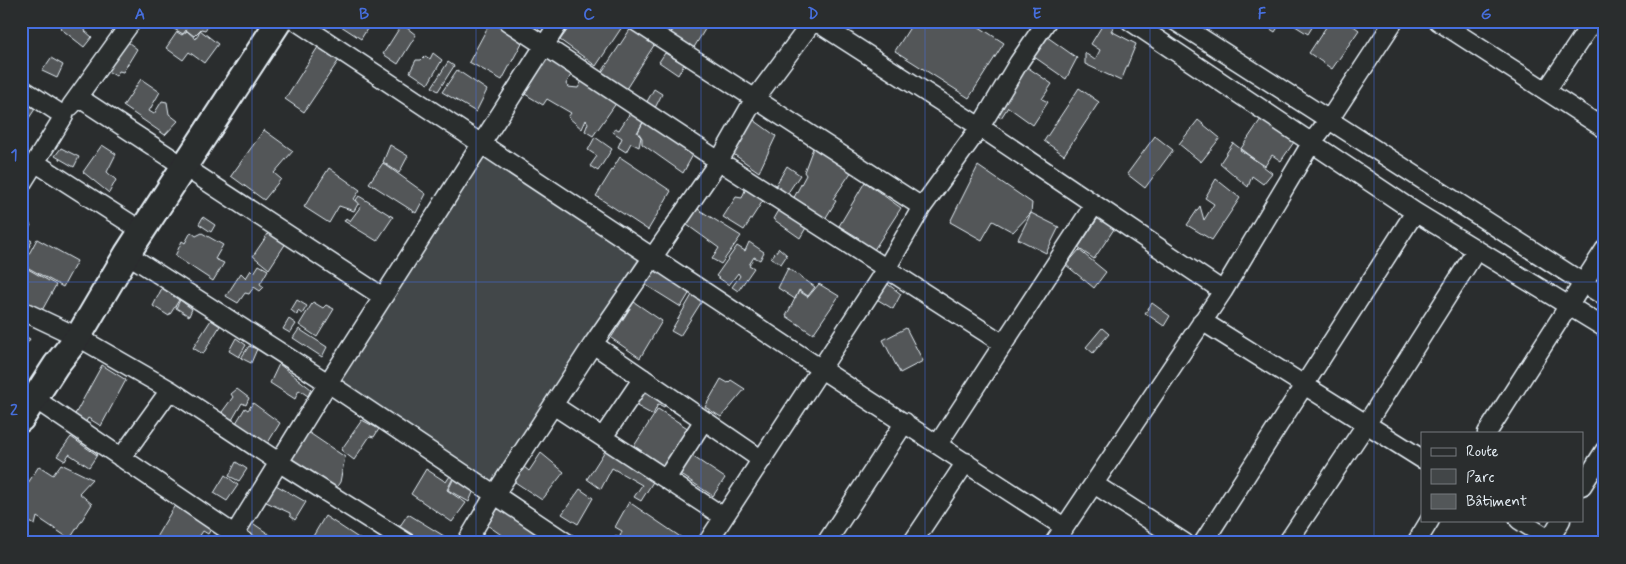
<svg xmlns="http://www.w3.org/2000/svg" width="1626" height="564" viewBox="0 0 1626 564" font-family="Mynerve,sans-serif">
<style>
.green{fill:#424648;stroke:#959ca0}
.building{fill:#535759;stroke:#e8f1f8}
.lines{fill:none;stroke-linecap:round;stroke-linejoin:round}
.minor-casing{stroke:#e8f1f8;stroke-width:21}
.secondary-casing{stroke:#e8f1f8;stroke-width:29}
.minor{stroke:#2a2d2e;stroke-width:18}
.secondary{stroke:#2a2d2e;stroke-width:25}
.grid{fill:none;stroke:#466fde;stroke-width:1;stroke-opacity:0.55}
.neatline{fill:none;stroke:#466fde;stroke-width:2}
.grid-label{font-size:16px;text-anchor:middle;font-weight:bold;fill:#466fde}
</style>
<rect width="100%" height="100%" fill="#2a2d2e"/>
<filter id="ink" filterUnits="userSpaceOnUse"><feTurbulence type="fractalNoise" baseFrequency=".02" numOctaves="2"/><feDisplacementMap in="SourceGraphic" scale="10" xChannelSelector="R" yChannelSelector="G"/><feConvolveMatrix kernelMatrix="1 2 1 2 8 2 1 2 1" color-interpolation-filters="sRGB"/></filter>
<g filter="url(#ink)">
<path class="green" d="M486,151L642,254L494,483L337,380Z"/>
<path class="building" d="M65,21H88L85,31L92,37L84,47L60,28Z
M180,21H212L205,30L201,29L194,36L186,30L183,34L174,29Z
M344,21H357L367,29L361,39L341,26Z
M491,21L524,39L502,80L469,62Z
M574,21H619L624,24L596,66L560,40Z
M644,21H678L667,39Z
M679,21H710L690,54L667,39Z
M914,21H970L1004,43L969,98L895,51Z
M1105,21L1115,24L1111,31L1136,44L1121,81L1085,64V53L1095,60L1100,50L1091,44Z
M1258,21H1282L1275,32Z
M1294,21H1316L1308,34L1292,24Z
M1330,21H1347L1359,30L1332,69L1309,53Z
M402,24L416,35L398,64L383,54Z
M633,25L658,39L624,92L600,75Z
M200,30L218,44L204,63L189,52L183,60L166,48L177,32L182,35L187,31L196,39Z
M1043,34L1077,58L1066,79L1030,54Z
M124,39L137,49L123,72L119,71L116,76L104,69Z
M318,47L339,60L304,112L285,99Z
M433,53L442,60L428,84L410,72L416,60H421L425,56L430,59Z
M665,53L684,64L678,75L659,62Z
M548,57L572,73L566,84L568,87L578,88L583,79L617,102L593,136L585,131L588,123L586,120L582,129L568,117L571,113L547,99L543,105L525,94Z
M51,58L63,65L57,78L42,71Z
M448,62L454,66L438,91L432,87Z
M1027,67L1052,84L1042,99L1048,102L1033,125L1008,107L1001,118L995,114Z
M457,70L487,90L476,112L442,92Z
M141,79L160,92L149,111L154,114L162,101L167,102L169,114L178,121L165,135L123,106Z
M1079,88L1099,102L1064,155L1044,141Z
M654,89L662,94L653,112L644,107Z
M21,97L35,109L21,130Z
M630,113L643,122L637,133L641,137L639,147L631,143L626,152L618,147L622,138L613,132L615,128L619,130Z
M751,118L776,136L759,172L729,151Z
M645,119L694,153L683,173L642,144V138L638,132Z
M1261,119L1294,142L1281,161L1272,155L1265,166L1240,150Z
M1198,120L1220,138L1201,162L1179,144Z
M264,130L293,151L274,173L281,179L264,200L231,176Z
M1155,136L1173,150L1145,188L1127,174Z
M595,137L612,149L598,171L590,166L597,156L588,150Z
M1233,143L1272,173L1263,184L1252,176L1248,187L1220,163Z
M102,145L116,154L107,172L116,180L109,193L83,172Z
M390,145L408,156L399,173L383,162Z
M61,148L79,157L74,167L55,156Z
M813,148L819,152L821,148L852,171L833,199L836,201L822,224L791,203L806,175L804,172Z
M620,157L671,191L648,230L596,196Z
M383,163L426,194L416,213L369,183Z
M787,166L800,175L785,197L773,190Z
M978,166L1032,203L1031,213L1013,232L993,221L982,240L950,222Z
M329,168L360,190L354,199L358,204L354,211L339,206L329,223L304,207Z
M1216,179L1240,198L1212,240L1187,225L1200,206L1204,220L1214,204L1205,198Z
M865,182L901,208L870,256L853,243L859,238L839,226Z
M747,185L766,196L744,230L723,217L736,197L742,198Z
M359,196L393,217L377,241L344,221L346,218L350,221L361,206L356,200Z
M693,206L741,236L721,264L712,259L719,248L683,222Z
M780,207L807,226L800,238L773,219Z
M1031,213L1059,227L1046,253L1018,239Z
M203,217L215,225L211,232L199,224Z
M1098,218L1114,229L1094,259L1078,248Z
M21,219L31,225L25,237L32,241L26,253L21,250Z
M270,231L286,243L269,269L253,256Z
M191,232L196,236L202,233L223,245L215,259L224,263L213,281L175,256L182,241L185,243Z
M37,239L77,261L63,287L23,265Z
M749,242L764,252L760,260L754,257L749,265L754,268L738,291L732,287L740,276L738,273L729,285L716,276L737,246L745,251Z
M779,248L787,255L781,264L771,258Z
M1079,250L1106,272L1094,288L1066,265Z
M654,263L690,292L681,307L641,282Z
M21,265L56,285L40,314L21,304Z
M259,265L268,270L260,284L264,287L260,291L254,287L249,294L245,293L238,303L226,296L241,273L246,278L251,270L254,273Z
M788,268L815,287L808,296L799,290L795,299L778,288Z
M885,282L901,294L893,309L875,298Z
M819,284L839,296L813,334L786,316L799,291L808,297Z
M162,288L179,300L169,316L153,306Z
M692,295L702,301L680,336L671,331Z
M180,300L192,309L189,316L176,308Z
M297,300L307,306L302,314L298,311L297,315L291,310Z
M313,302L323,308L326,305L334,309L317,337L299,325Z
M634,302L662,321L640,358L611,338Z
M1152,303L1170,316L1164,326L1145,313Z
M289,319L296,324L290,333L283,329Z
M211,320L220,326L203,354L193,348Z
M906,328L923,361L900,373L883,340Z
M1102,328L1109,334L1093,353L1086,347Z
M299,329L327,347L322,357L293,338Z
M21,334L30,339L21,352Z
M236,338L246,345L239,357L229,351Z
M249,346L257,349L251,363L241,358Z
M279,364L311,389L308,396L299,390L295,399L270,383Z
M102,365L126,380L101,426L88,418L84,425L74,416Z
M721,379L728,383L731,380L745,389L721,417L705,407Z
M648,384L670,398L664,407L658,404L653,415L635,405Z
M237,389L249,398L246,405L242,403L232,420L222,412L233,397L231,394Z
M253,403L280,423L261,454L230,433L245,408L248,410Z
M658,409L689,429L664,466L634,446Z
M362,420L379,429L374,437L370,436L354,460L341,450Z
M305,430L345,457L340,482L330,497L280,470Z
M71,437L97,455L89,467L69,454L65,461L57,456Z
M608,446L656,477L641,501L634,497L642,485L612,468L601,489L587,479Z
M541,453L564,472L542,500L512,480L524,467L529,471Z
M689,454L725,478L713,496L677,472Z
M236,462L247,469L239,481L229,476Z
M61,464L92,479L79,493L92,504L70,539L37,517L35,525L21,517V494L39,466L53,475Z
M426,469L446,482L450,476L453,478L447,490L466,503L452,522L411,494Z
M225,475L238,485L227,501L214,493Z
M454,478L474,490L469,502L448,490Z
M274,484L306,502L295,520L290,516V513L264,501Z
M580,489L593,498L578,524L562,514Z
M178,500L215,522L208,534L203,531L195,543H160L155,539Z
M629,502L685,540L684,543H636L629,537L625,543H610L616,535L619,539L622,531L615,527Z
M499,505L539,534L534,543H513L487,525Z
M408,514L444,536L440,543H399L392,538Z
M325,516L360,539L358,543H309Z
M251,522L279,541L277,543H265L245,532Z"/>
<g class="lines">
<defs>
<path id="minor" d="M296,21L821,369L1064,527
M507,21L719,161L1002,343
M635,21L922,207
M815,21L980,127L1223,291
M1130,21L1415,212L1605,328
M1175,21L1605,297
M1438,21L1605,129
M21,88L64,116L21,185
M1546,91L1593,21
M78,97L383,297
M71,106L132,21
M36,163L142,231
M127,254L328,383L567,543
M21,310L78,337L170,390L280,463L407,543
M1202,321L1422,459
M593,344L762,460
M35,399L247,543
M553,405L724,517
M1487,433L1605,249
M603,437L643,378
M938,444L1094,205
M121,458L170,390
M666,479L704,420
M1094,484L1185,543
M1582,486L1605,450
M1519,520L1555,543
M1550,539L1561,520
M229,543L328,383L560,21
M466,543L495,494L593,344L719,161L754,100L813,21
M707,543L886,269L922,207L980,127L1019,62L1047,21
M826,543L905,422
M912,543L966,462
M1054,543L1223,291L1312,142L1329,120L1394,21
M1203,543L1415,212
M1287,543L1367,423L1476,251
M1416,543L1430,520"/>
<path id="secondary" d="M21,419L56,365L78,337L127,254L279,21"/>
</defs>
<use href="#minor" class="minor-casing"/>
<use href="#secondary" class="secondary-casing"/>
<use href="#minor" class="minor"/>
<use href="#secondary" class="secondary"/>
</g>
</g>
<path class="grid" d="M252,21V543M476,21V543M701,21V543M925,21V543M1150,21V543M1374,21V543M21,282H1605"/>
<rect width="1626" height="564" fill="none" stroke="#2a2d2e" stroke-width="55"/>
<rect x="1421" y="432" width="162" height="90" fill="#2a2d2e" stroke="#767b7f"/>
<rect x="1431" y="448" width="25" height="8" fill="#2a2d2e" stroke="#767b7f"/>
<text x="1466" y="456" font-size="15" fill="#e8f1f8">Route</text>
<rect x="1431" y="469" width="25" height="15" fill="#424648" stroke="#767b7f"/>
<text x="1466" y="482" font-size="15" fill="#e8f1f8">Parc</text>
<rect x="1431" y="494" width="25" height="15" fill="#535759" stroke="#767b7f"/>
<text x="1466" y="506" font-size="15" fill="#e8f1f8">Bâtiment</text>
<rect x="28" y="28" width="1570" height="508" class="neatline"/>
<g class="grid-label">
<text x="140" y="19">A</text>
<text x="364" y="19">B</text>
<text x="589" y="19">C</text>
<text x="813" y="19">D</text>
<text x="1037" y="19">E</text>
<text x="1262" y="19">F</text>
<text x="1486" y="19">G</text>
<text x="14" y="160">1</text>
<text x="14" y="415">2</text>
</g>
</svg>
